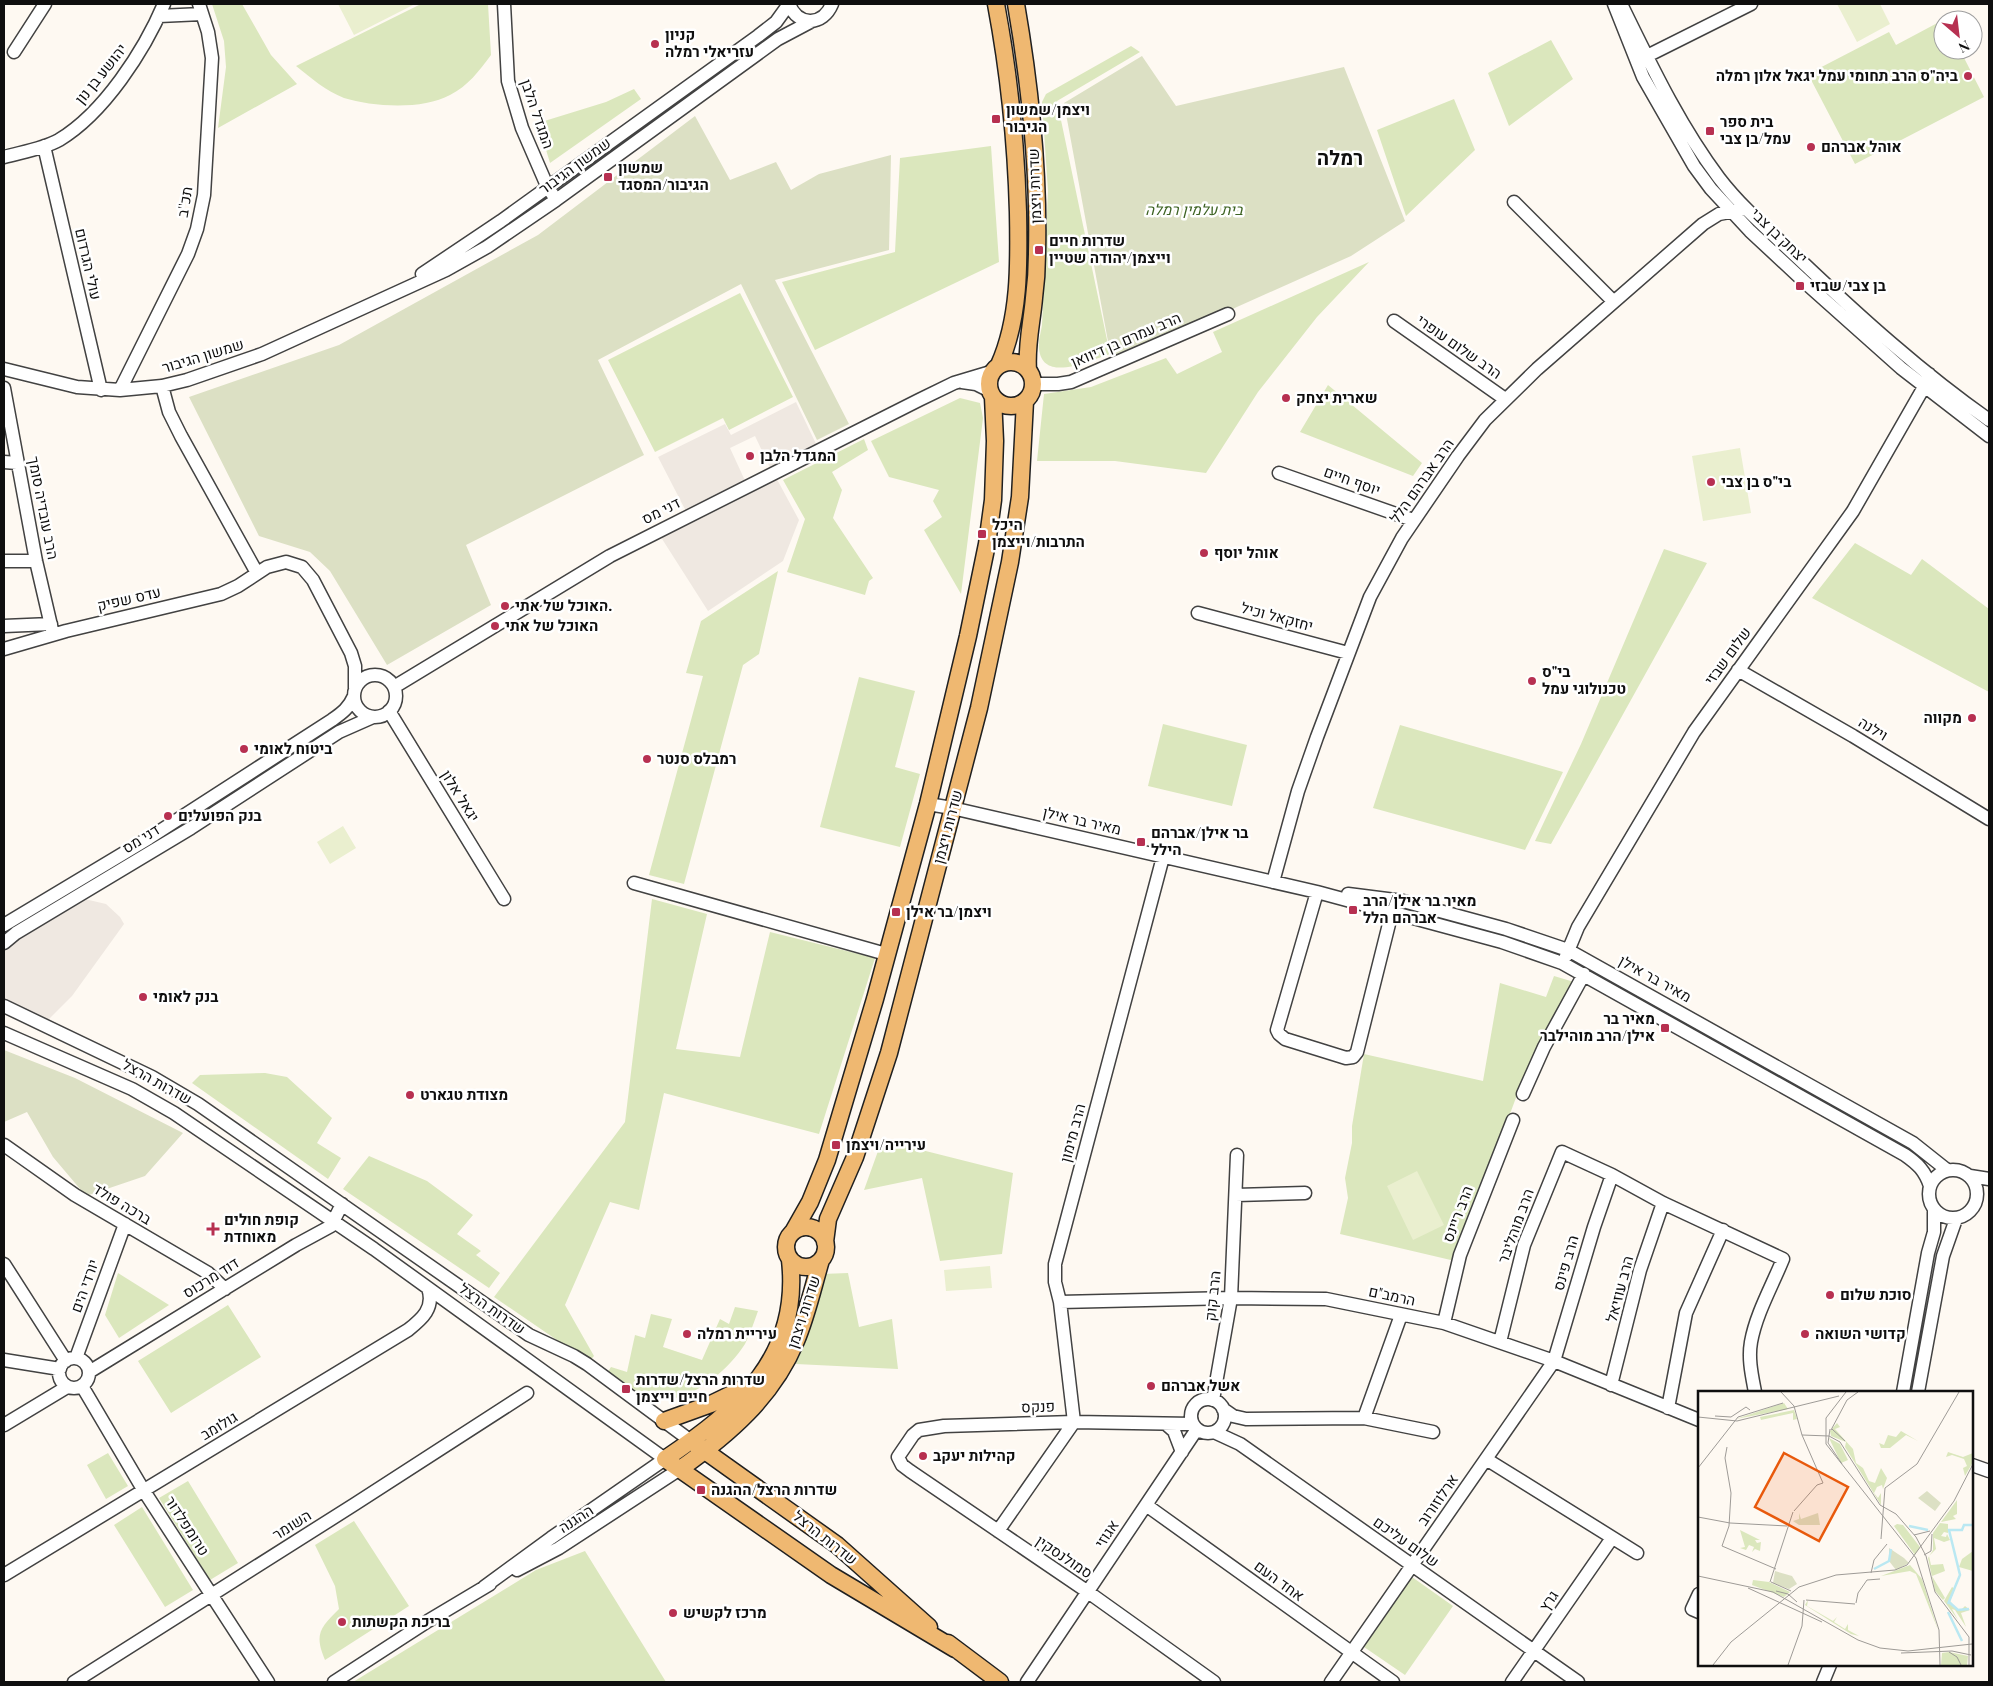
<svg xmlns="http://www.w3.org/2000/svg" width="1993" height="1686" viewBox="0 0 1993 1686" font-family="'Playfair Display',Heebo,serif">
<style>
.green{fill:#dbe7bd}
.cemetery{fill:#dce0c4}
.pitch{fill:#eaefcf}
.plaza{fill:#efe8e1;fill-rule:evenodd}
.lines{fill:none;stroke-linecap:round;stroke-linejoin:round}
.minor-casing{stroke:#424242;stroke-width:15}
.major-casing{stroke:#202020;stroke-width:19}
.minor{stroke:#fff;stroke-width:12}
.major{stroke:#efb871;stroke-width:16}
.poi-dot{fill:#b73051;stroke:#fff;stroke-width:2}
.labels{text-anchor:middle;stroke-width:5;stroke-linejoin:round;paint-order:stroke}
.poi-label{font-size:15px;font-weight:bold;fill:#0f0f0f;stroke:#fff;text-anchor:start}
.street-label{font-size:15px;fill:#0f0f0f;stroke:#fff}
.park-label{font-size:15px;font-style:italic;fill:#3d6323;stroke:#fff}
.district-label{font-size:20px;font-weight:bold;fill:#0f0f0f;stroke:#fff}
.inset-river{fill:none;stroke:#bae8f2;stroke-width:2.5}
.inset-road{fill:none;stroke:#9e9b97;stroke-width:1}
.view{fill:#e8590c;fill-opacity:0.15;stroke:#e8590c;stroke-width:2.5}
.inset-edge{fill:none;stroke:#0f0f0f;stroke-width:2.5}
</style>
<rect width="100%" height="100%" fill="#fef9f2"/>
<path class="green" d="M212,4H242L271,55L297,84L218,128L226,67L224,41Z
M421,4H488L491,55C479,71 468,86 450,95C423,110 373,107 344,98C326,91 311,78 296,66Z
M1943,20V50H1960L1984,97L1855,164L1808,74L1889,32L1896,45Z
M1551,40L1573,79L1509,126L1488,73Z
M1131,46L1140,52L1057,101L1110,354C1090,360 1043,384 1039,349C1038,341 1041,332 1042,325L1048,191L1042,102L1046,94Z
M634,89L641,99L550,163L538,123L606,102Z
M1454,99L1475,150L1406,216L1377,130Z
M991,146L999,262L815,350L782,282L895,252L900,158Z
M1369,262L1317,317L1258,392L1206,473L1115,461H1037L1044,394L1091,387L1166,358L1177,374L1222,352L1213,332Z
M740,293L793,397L729,430L723,418L655,452L608,360Z
M1328,385L1422,463L1413,476L1300,432Z
M960,398L980,403L983,418L961,594L924,530L942,517L933,501L939,490L889,477L871,441Z
M864,439L868,450L832,472L842,490L833,518L873,578L869,581L865,595L787,572L805,519L783,480Z
M1855,543L1911,575L1922,559L1989,609V692L1812,598Z
M1664,549L1707,563L1551,844L1535,841L1581,744Z
M778,571L759,654L743,665L684,884L649,875L703,676L686,673L701,621Z
M859,677L915,691L895,767L920,774L900,847L820,827Z
M1163,724L1247,745L1232,806L1148,786Z
M1400,725L1563,772L1525,850L1373,808Z
M652,899L707,914L676,1049L740,1057L770,932L875,958L819,1134L664,1093L639,1210L610,1202L565,1305L594,1356L589,1362L494,1297L625,1122Z
M1554,976L1574,982L1523,1079L1455,1261L1340,1234L1348,1198L1345,1178L1352,1143V1126L1364,1054L1483,1081L1500,983L1546,997Z
M265,1073L287,1077L332,1118L317,1143L341,1158L328,1179L192,1083L200,1075Z
M882,1140L1013,1173L1002,1254L940,1261L922,1178L864,1190Z
M369,1156L427,1181L473,1215L457,1234L481,1251L476,1255L500,1273L489,1288L343,1189Z
M118,1273L169,1305L119,1338L105,1315Z
M848,1273L859,1327L892,1319L898,1369L796,1364L822,1274Z
M228,1305L261,1357L171,1413L138,1361Z
M735,1307L758,1311C754,1322 750,1334 745,1344C728,1371 686,1408 650,1398C634,1394 621,1383 607,1373L611,1367L627,1372L635,1335L645,1338L651,1314L672,1319L663,1347L702,1360L720,1319L729,1324Z
M108,1453L128,1486L106,1499L87,1465Z
M188,1481L238,1563L210,1580L159,1498Z
M142,1507L193,1590L165,1607L114,1525Z
M354,1521L409,1606L325,1660C314,1634 320,1628 339,1609L335,1586L315,1545Z
M585,1551L666,1682H353L536,1570Z
M1412,1577L1453,1606L1405,1675L1364,1647Z"/>
<path class="cemetery" d="M1142,56L1176,106L1344,67L1405,221L1351,256L1112,363L1064,103Z
M695,116L730,180L776,162L791,190L819,174L891,155L889,250L775,280L849,424L817,440L741,284L598,360L644,455L466,545L491,605L387,665L330,571L310,552L259,536L189,397L339,345L538,235Z
M4,1050L75,1078L183,1133L145,1176L86,1196L53,1157L27,1112L4,1122Z"/>
<path class="pitch" d="M338,4H415L354,35Z
M1837,4H1880L1890,24L1857,42Z
M1740,448L1751,513L1703,521L1692,456Z
M343,826L356,848L330,864L317,842Z
M1417,1171L1444,1225L1413,1240L1387,1186Z
M990,1266L992,1288L946,1291L944,1270Z"/>
<path class="plaza" d="M796,402L819,450L773,472L799,520L783,561L708,611L657,531L688,515L658,457L725,424L731,435ZM755,436L772,472L747,485L730,448Z
M76,897L106,904L120,917L124,924L72,996L43,1025L4,1006V943Z"/>
<g class="lines">
<defs>
<path id="minor" d="M504,4L508,81L522,128L548,188L553,195
M789,4C798,27 823,26 832,4
M1614,4L1643,77L1694,166L1711,189L1750,231L1809,286L1901,368L1989,436
M1621,4C1650,63 1679,125 1719,178C1742,208 1772,233 1799,259C1859,316 1922,373 1989,420
M159,16L202,14
M14,52L45,4
M1639,60L1751,4
M44,146L101,390
M4,157C22,152 43,149 59,140C104,113 144,51 164,4
M1514,202L1613,301
M422,274L501,221L758,36L776,22L789,4
M1394,321L1505,399
M4,369L77,387L120,390L162,386L187,380L262,354L446,270L487,247L556,200L778,39L812,21
M962,382L976,384L990,391
M1033,384H1058L1071,382L1228,314
M162,386L169,412L181,436L257,573
M4,388L36,561L53,634
M120,390L188,254L197,229L204,195L212,58L208,32L199,4
M4,462L17,463
M1279,473L1413,520
M4,561H36
M1198,613L1348,653
M4,626L51,624
M4,649L66,631L221,594L238,586L267,567L286,562L302,567L313,580L351,653L355,666V688
M1738,670L1853,736L1989,819
M354 696a21 21 0 1 1 42 0a21 21 0 1 1-42 0Z
M394,687L610,556L919,400L954,383L994,371
M389,711L504,899
M928,804L952,808L1317,892L1502,942L1562,963L1905,1155C1918,1164 1925,1171 1930,1186
M1273,882L1298,791L1317,737L1370,597L1402,538L1458,456L1485,420L1537,369L1703,224L1719,214L1746,209
M634,883L886,954
M1317,892L1277,1030L1279,1034L1285,1039L1346,1058L1353,1057L1357,1052L1392,912
M1348,894L1403,901L1506,929L1568,950L1913,1143L1947,1170
M4,925L149,838L332,720C342,713 349,708 354,696
M4,943L16,933L191,828L339,732L373,717
M1566,956L1578,927L1694,732L1853,511L1924,387L1929,374
M4,1006L152,1077L198,1104L529,1335L574,1356L587,1364L691,1441
M4,1033L132,1089L174,1113L374,1249L665,1459L551,1538L484,1587
M1523,1094L1544,1047L1584,974
M4,1145L75,1195L208,1273L225,1289
M1929 1194a24 24 0 1 1 48 0a24 24 0 1 1-48 0Z
M1970,1176L1989,1179
M1236,1195L1305,1193
M4,1264L66,1361
M1060,1302L1231,1298L1326,1299L1444,1323L1554,1361L1699,1420
M1444,1323L1460,1255L1513,1120
M1500,1342L1524,1245L1562,1152L1612,1175L1663,1203L1783,1259C1772,1286 1756,1314 1751,1342C1748,1359 1752,1376 1755,1392
M59 1373a15 15 0 1 1 30 0a15 15 0 1 1-30 0Z
M76,1358L125,1224
M4,1360L60,1369
M89,1372L296,1245L331,1226L342,1204
M1611,1385L1640,1270L1663,1203
M82,1386L144,1491L268,1682
M1903,1392L1928,1253L1934,1232V1209
M1918,1392L1943,1256L1956,1219
M1191 1416a17 17 0 1 1 34 0a17 17 0 1 1-34 0Z
M1213,1400L1231,1298L1237,1155
M1668,1408L1686,1313L1723,1230
M1223,1409L1233,1416L1246,1419L1364,1418L1433,1432
M1364,1418L1401,1315
M1166,1424L1174,1431L1182,1452
M1193,1424L1074,1422L944,1426L919,1430L913,1435L898,1457L902,1465L910,1471L1088,1592L1214,1682
M4,1425L67,1387
M1214,1432L1240,1444L1578,1682
M1486,1459L1637,1553
M1972,1465L1989,1471
M1146,1505L1393,1682
M998,1531L1074,1422L1060,1302L1055,1282V1264L1163,857
M517,1570L559,1548L680,1469
M4,1575L408,1330C422,1319 435,1308 428,1288
M1699,1594L1692,1609L1699,1612
M74,1682L355,1504L527,1393
M334,1682L428,1621L490,1584
M1027,1682L1197,1429
M1331,1682L1554,1361L1594,1227L1612,1175
M1512,1682L1612,1538
M1823,1682L1830,1665"/>
<path id="major" d="M996,4C1009,73 1016,142 1018,212C1019,263 1020,318 999,365
M1016,4C1030,85 1039,170 1037,253C1037,268 1036,283 1034,298C1032,322 1026,345 1028,370
M989 384a22 22 0 1 1 44 0a22 22 0 1 1-44 0Z
M786 1247a20 20 0 1 1 40 0a20 20 0 1 1-40 0Z
M793,1232L810,1202L827,1160L875,999L928,804L968,636L987,544L993,500L995,441L993,397
M825,1242L828,1219L855,1157L889,1053L979,708L1010,562L1020,497L1025,401
M790,1260C801,1357 739,1409 665,1459L831,1575L955,1649
M664,1421L711,1404L744,1388
M691,1441L837,1545L929,1627
M680,1469C728,1435 773,1397 796,1341C807,1315 813,1287 821,1260
M948,1643L1000,1682"/>
</defs>
<use href="#minor" class="minor-casing"/>
<use href="#major" class="major-casing"/>
<use href="#minor" class="minor"/>
<use href="#major" class="major"/>
</g>
<g class="poi-dot">
<circle cx="655" cy="44" r="5"/>
<circle cx="1968" cy="76" r="5"/>
<rect x="991" y="114" width="10" height="10" rx="2.5"/>
<rect x="1705" y="126" width="10" height="10" rx="2.5"/>
<circle cx="1811" cy="147" r="5"/>
<rect x="603" y="172" width="10" height="10" rx="2.5"/>
<rect x="1034" y="245" width="10" height="10" rx="2.5"/>
<rect x="1795" y="281" width="10" height="10" rx="2.5"/>
<circle cx="1286" cy="398" r="5"/>
<circle cx="750" cy="456" r="5"/>
<circle cx="1711" cy="482" r="5"/>
<rect x="977" y="529" width="10" height="10" rx="2.5"/>
<circle cx="1204" cy="553" r="5"/>
<circle cx="505" cy="606" r="5"/>
<circle cx="495" cy="626" r="5"/>
<circle cx="1532" cy="681" r="5"/>
<circle cx="1972" cy="718" r="5"/>
<circle cx="244" cy="749" r="5"/>
<circle cx="647" cy="759" r="5"/>
<circle cx="168" cy="816" r="5"/>
<rect x="1136" y="837" width="10" height="10" rx="2.5"/>
<rect x="1348" y="905" width="10" height="10" rx="2.5"/>
<rect x="891" y="907" width="10" height="10" rx="2.5"/>
<circle cx="143" cy="997" r="5"/>
<rect x="1660" y="1023" width="10" height="10" rx="2.5"/>
<circle cx="410" cy="1095" r="5"/>
<rect x="831" y="1140" width="10" height="10" rx="2.5"/>
<path d="M210.5 1221.5h5v5h5v5h-5v5h-5v-5h-5v-5h5z"/>
<circle cx="1830" cy="1295" r="5"/>
<circle cx="687" cy="1334" r="5"/>
<circle cx="1805" cy="1334" r="5"/>
<circle cx="1151" cy="1386" r="5"/>
<rect x="621" y="1384" width="10" height="10" rx="2.5"/>
<circle cx="923" cy="1456" r="5"/>
<rect x="696" y="1485" width="10" height="10" rx="2.5"/>
<circle cx="673" cy="1613" r="5"/>
<circle cx="342" cy="1622" r="5"/>
</g>
<g class="labels">
<g class="poi-label">
<text x="665" y="40">קניון<tspan x="665" dy="17">עזריאלי רמלה</tspan></text>
<text x="1958" y="81" text-anchor="end">ביה"ס הרב תחומי עמל יגאל אלון רמלה</text>
<text x="1006" y="115">ויצמן/שמשון<tspan x="1006" dy="17">הגיבור</tspan></text>
<text x="1720" y="127">בית ספר<tspan x="1720" dy="17">עמל/בן צבי</tspan></text>
<text x="1821" y="152">אוהל אברהם</text>
<text x="618" y="173">שמשון<tspan x="618" dy="17">הגיבור/המסגד</tspan></text>
<text x="1049" y="246">שדרות חיים<tspan x="1049" dy="17">וייצמן/יהודה שטיין</tspan></text>
<text x="1810" y="291">בן צבי/שבזי</text>
<text x="1296" y="403">שארית יצחק</text>
<text x="760" y="461">המגדל הלבן</text>
<text x="1721" y="487">בי"ס בן צבי</text>
<text x="992" y="530">היכל<tspan x="992" dy="17">התרבות/וייצמן</tspan></text>
<text x="1214" y="558">אוהל יוסף</text>
<text x="515" y="611">האוכל של אתי.</text>
<text x="505" y="631">האוכל של אתי</text>
<text x="1542" y="677">בי"ס<tspan x="1542" dy="17">טכנולוגי עמל</tspan></text>
<text x="1962" y="723" text-anchor="end">מקווה</text>
<text x="254" y="754">ביטוח לאומי</text>
<text x="657" y="764">רמבלס סנטר</text>
<text x="178" y="821">בנק הפועלים</text>
<text x="1151" y="838">בר אילן/אברהם<tspan x="1151" dy="17">הילל</tspan></text>
<text x="1363" y="906">מאיר בר אילן/הרב<tspan x="1363" dy="17">אברהם הלל</tspan></text>
<text x="906" y="917">ויצמן/בר אילן</text>
<text x="153" y="1002">בנק לאומי</text>
<text x="1655" y="1024" text-anchor="end">מאיר בר<tspan x="1655" dy="17">אילן/הרב מוהילבר</tspan></text>
<text x="420" y="1100">מצודת טגארט</text>
<text x="846" y="1150">עירייה/ויצמן</text>
<text x="224" y="1225">קופת חולים<tspan x="224" dy="17">מאוחדת</tspan></text>
<text x="1840" y="1300">סוכת שלום</text>
<text x="697" y="1339">עיריית רמלה</text>
<text x="1815" y="1339">קדושי השואה</text>
<text x="636" y="1385">שדרות הרצל/שדרות<tspan x="636" dy="17">חיים וייצמן</tspan></text>
<text x="1161" y="1391">אשל אברהם</text>
<text x="933" y="1461">קהילות יעקב</text>
<text x="711" y="1495">שדרות הרצל/ההגנה</text>
<text x="683" y="1618">מרכז לקשיש</text>
<text x="352" y="1627">בריכת הקשתות</text>
</g>
<g class="street-label">
<text transform="translate(101 74) rotate(-51)" y="5">יהושע בן נון</text>
<text transform="translate(537 114) rotate(71)" y="5">המגדל הלבן</text>
<text transform="translate(575 166) rotate(-36)" y="5">שמשון הגיבור</text>
<text transform="translate(1035 186) rotate(-92)" y="5">שדרות ויצמן</text>
<text transform="translate(185 202) rotate(-81)" y="5">תכ''ב</text>
<text transform="translate(1779 236) rotate(44)" y="5">יצחק בן צבי</text>
<text transform="translate(88 264) rotate(77)" y="5">עולי הגרדום</text>
<text transform="translate(1126 340) rotate(-23)" y="5">הרב עמרם בן דיוואן</text>
<text transform="translate(1459 347) rotate(35)" y="5">הרב שלום עופרי</text>
<text transform="translate(203 356) rotate(-17)" y="5">שמשון הגיבור</text>
<text transform="translate(1352 481) rotate(20)" y="5">יוסף חיים</text>
<text transform="translate(1422 481) rotate(-55)" y="5">הרב אברהם הלל</text>
<text transform="translate(43 508) rotate(79)" y="5">הרב עובדיה סומך</text>
<text transform="translate(661 511) rotate(-27)" y="5">דני מס</text>
<text transform="translate(129 599) rotate(-13)" y="5">עדס שפיק</text>
<text transform="translate(1277 617) rotate(15)" y="5">יחזקאל וכיל</text>
<text transform="translate(1728 656) rotate(-54)" y="5">שלום שבזי</text>
<text transform="translate(1873 729) rotate(31)" y="5">וילנה</text>
<text transform="translate(460 796) rotate(58)" y="5">יגאל אלון</text>
<text transform="translate(1082 821) rotate(13)" y="5">מאיר בר אילן</text>
<text transform="translate(948 827) rotate(-75)" y="5">שדרות ויצמן</text>
<text transform="translate(141 839) rotate(-32)" y="5">דני מס</text>
<text transform="translate(1655 979) rotate(29)" y="5">מאיר בר אילן</text>
<text transform="translate(157 1082) rotate(29)" y="5">שדרות הרצל</text>
<text transform="translate(1073 1133) rotate(-75)" y="5">הרב מימון</text>
<text transform="translate(122 1204) rotate(31)" y="5">ברכה פולד</text>
<text transform="translate(1458 1214) rotate(-69)" y="5">הרב ריינס</text>
<text transform="translate(1516 1226) rotate(-70)" y="5">הרב מוהליבר</text>
<text transform="translate(1566 1263) rotate(-74)" y="5">הרב פינס</text>
<text transform="translate(211 1278) rotate(-32)" y="5">דוד מרכוס</text>
<text transform="translate(85 1286) rotate(-70)" y="5">יורדי הים</text>
<text transform="translate(1620 1289) rotate(-75)" y="5">הרב עוזיאל</text>
<text transform="translate(1213 1296) rotate(-84)" y="5">הרב קוק</text>
<text transform="translate(1392 1296) rotate(12)" y="5">הרמב"ם</text>
<text transform="translate(492 1309) rotate(35)" y="5">שדרות הרצל</text>
<text transform="translate(804 1312) rotate(-72)" y="5">שדרות ויצמן</text>
<text transform="translate(1038 1407) rotate(-2)" y="5">פנקס</text>
<text transform="translate(219 1426) rotate(-31)" y="5">גולומב</text>
<text transform="translate(1438 1500) rotate(-55)" y="5">ארלוזורוב</text>
<text transform="translate(576 1519) rotate(-33)" y="5">ההגנה</text>
<text transform="translate(292 1525) rotate(-32)" y="5">השומר</text>
<text transform="translate(187 1526) rotate(57)" y="5">טרומפלדור</text>
<text transform="translate(1107 1534) rotate(-56)" y="5">אגוזי</text>
<text transform="translate(825 1538) rotate(38)" y="5">שדרות הרצל</text>
<text transform="translate(1406 1542) rotate(35)" y="5">שלום עליכם</text>
<text transform="translate(1064 1557) rotate(34)" y="5">סמולנסקין</text>
<text transform="translate(1279 1581) rotate(36)" y="5">אחד העם</text>
<text transform="translate(1549 1601) rotate(-55)" y="5">גרץ</text>
</g>
<g class="park-label">
<text x="1194" y="215">בית עלמין רמלה</text>
</g>
<g class="district-label">
<text x="1340" y="165">רמלה</text>
</g>
</g>
<g transform="translate(1698 1391)">
<rect width="275" height="275" fill="#fef9f2"/>
<path d="M86,12L90,18L38,28ZM96,19L99,28L95,29V22L63,29L62,26ZM139,32L142,36L137,38L155,58L158,72L165,77L171,90L177,92L183,77L189,87L185,98L184,94L179,96L176,102L180,107L183,102V114L147,56L148,51L133,45L132,40ZM203,40L220,50L208,44L192,57H183L181,52L186,54L190,44L198,46ZM131,47L142,53L150,69L143,72ZM250,61L265,66L275,62V71L267,85L265,77L269,75L266,68L254,64L248,66ZM259,109V123L255,125L258,128L243,131ZM242,132L250,133V142L246,141L243,145L248,146L249,143L252,149L246,151L236,147L238,158L231,165L233,174L245,173L247,180L234,185L247,207L245,209L237,200L230,167L235,159V142ZM199,133L205,134L222,156L217,164L196,135ZM42,139L62,149H57L59,152L63,151L62,160L57,158L54,161L56,156L51,154L48,159L42,157L47,156ZM275,160V180L261,176L264,168ZM212,174L224,188L240,239L218,183L212,180L183,185ZM55,189L71,191L92,201L86,206L54,194ZM254,196L257,198L252,210L258,218L263,219L267,215L272,219L263,222L268,236L257,219L254,218L260,229L246,210ZM110,209L109,215L135,230L139,226L136,231L147,238L150,233V239L161,245L153,243L107,214ZM251,261L270,265L269,274H243L244,262Z" fill="#dbe7bd"/>
<path d="M229,100L243,112L237,120L220,107ZM101,122L103,128L120,122L122,134H101L95,130L101,128ZM191,157L206,167L211,172L198,179L191,170ZM77,180L94,185L99,193L91,198L75,192Z" fill="#dce0c4"/>
<path class="inset-river" d="M211,135L230,139M176,178L191,170L193,158M251,211L260,219L271,218M250,213L262,184L251,139H264L266,134H275M250,221L264,250"/>
<path class="inset-road" d="M83,1L96,15L104,44M148,1L128,27V53L218,167L241,239L242,274M17,25L33,26L48,16L52,19M0,26L39,30L141,5M132,38L130,52L144,73M134,38L147,50M133,39L149,9L160,1M104,44L131,45L142,51L182,114L198,123L218,146L228,165L237,201L271,246V274M29,56L27,67L33,102L31,135L24,155L78,178M0,77L40,26L85,12M96,120L119,94L125,92L104,44M0,126L32,132L89,135M216,144L232,140M183,148L187,97L219,73L261,1M226,164L233,160L234,143M173,182L176,169L189,153M0,185L75,201L160,249L182,257L210,260L274,253M72,191L95,121M73,191L93,200M50,197L124,231M78,200L90,203L99,211M108,209L157,213M158,212L160,202L169,189L182,188M251,261L259,266L263,274M203,262L254,260L273,264M15,274L33,251L101,196L138,184L197,179L209,174L256,110L275,73M90,274L104,235L106,209"/>
<path class="view" d="M86,62L150,96L121,150L57,116Z"/>
<rect width="275" height="275" class="inset-edge"/>
</g>
<rect width="1993" height="1686" fill="none" stroke="#0f0f0f" stroke-width="10"/>
<g transform="translate(1958 35) rotate(152)"><circle r="24" fill="#ffffff" stroke="#9f9f9f"/>
<path d="M0-4L9 19L0 12L-9 19Z" fill="#b73051"/>
<text y="-8" font-size="14" font-weight="bold" text-anchor="middle" fill="#0f0f0f">N</text>
</g>
</svg>
